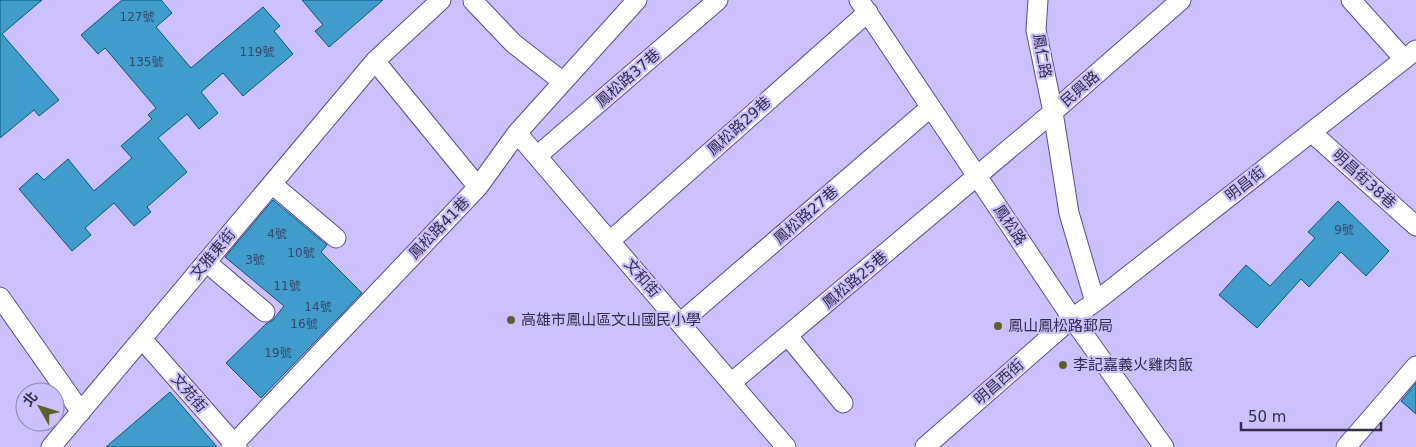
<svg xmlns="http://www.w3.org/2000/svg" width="1416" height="447" viewBox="0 0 1416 447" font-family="'DejaVu Sans','Noto Sans TC',sans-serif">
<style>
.building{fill:#409cca;stroke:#075879}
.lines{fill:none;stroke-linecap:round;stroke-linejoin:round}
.minor-casing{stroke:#5d4b90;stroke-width:21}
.minor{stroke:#fff;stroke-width:19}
.poi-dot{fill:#5b602e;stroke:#ccc0ff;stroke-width:2}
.labels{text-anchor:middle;stroke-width:4.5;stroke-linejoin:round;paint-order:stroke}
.number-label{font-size:12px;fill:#36486b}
.street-label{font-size:15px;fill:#332c4b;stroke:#ccc0ff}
.poi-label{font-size:15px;fill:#332c4b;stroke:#ccc0ff;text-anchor:start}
</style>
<rect width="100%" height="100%" fill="#ccc0ff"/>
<path class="building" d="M0,0H42L2,34L59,100L39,116L34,110L0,138Z
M122,0H161L172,13L156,27L191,68L263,7L280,26L274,31L293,54L243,96L223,73L201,92L218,113L199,129L187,114L158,138L187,172L147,207L151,212L134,226L114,203L85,228L91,235L72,251L19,189L37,173L44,180L68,159L94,191L132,158L121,146L152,119L148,115L156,108L105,48L98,54L81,35Z
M302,0H383L329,47L315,31L323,25Z
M273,200L327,245L321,252L362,293L261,398L226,363L267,323L273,320L284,306L225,257Z
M1338,201L1389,251L1366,276L1341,252L1309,287L1301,279L1257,328L1219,295L1246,265L1270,286L1315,238L1308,232Z
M1416,383V414L1401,401Z
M170,392L217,447H106Z"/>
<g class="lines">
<defs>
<path id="minor" d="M441,0L375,61L478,187
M859,0L1072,318L1164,447
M1038,0L1036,30L1053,112L1069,213L1095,302
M1351,0L1404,59
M473,1L513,43L563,82
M1311,132L1416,226
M517,133L786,447
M537,156L718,0
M272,184L336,238
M610,241L868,12
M206,262L265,312
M0,297L81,412
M680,323L931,107
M788,336L843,403
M142,339L237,447
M731,383L1053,112L1181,0
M51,447L375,61
M231,447L478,187L517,133L637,0
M925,447L1072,318L1095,302L1416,50
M1346,447L1416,366"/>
</defs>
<use href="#minor" class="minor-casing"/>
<use href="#minor" class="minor"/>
</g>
<g class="poi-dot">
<circle cx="511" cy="320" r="5"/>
<circle cx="998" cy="326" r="5"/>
<circle cx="1063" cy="365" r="5"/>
</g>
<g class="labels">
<g class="number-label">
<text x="137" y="21">127號</text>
<text x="257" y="56">119號</text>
<text x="146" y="66">135號</text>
<text x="1344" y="234">9號</text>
<text x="277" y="238">4號</text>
<text x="301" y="257">10號</text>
<text x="255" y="264">3號</text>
<text x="287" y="290">11號</text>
<text x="318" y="311">14號</text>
<text x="304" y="328">16號</text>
<text x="278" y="357">19號</text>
</g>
<g class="street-label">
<text transform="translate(1042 56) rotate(80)" y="5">鳳仁路</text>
<text transform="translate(628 78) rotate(-41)" y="5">鳳松路37巷</text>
<text transform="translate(1080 89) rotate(-41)" y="5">民興路</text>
<text transform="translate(739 126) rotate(-42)" y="5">鳳松路29巷</text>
<text transform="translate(1364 179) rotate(42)" y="5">明昌街38巷</text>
<text transform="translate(1245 184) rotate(-38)" y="5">明昌街</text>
<text transform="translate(806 215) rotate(-41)" y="5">鳳松路27巷</text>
<text transform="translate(1010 225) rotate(56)" y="5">鳳松路</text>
<text transform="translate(439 228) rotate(-46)" y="5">鳳松路41巷</text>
<text transform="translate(213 254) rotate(-50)" y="5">文雅東街</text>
<text transform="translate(642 278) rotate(49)" y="5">文和街</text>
<text transform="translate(855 280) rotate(-40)" y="5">鳳松路25巷</text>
<text transform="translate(999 382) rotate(-41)" y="5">明昌西街</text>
<text transform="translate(189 393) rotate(49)" y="5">文苑街</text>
</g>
<g class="poi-label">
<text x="521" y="325">高雄市鳳山區文山國民小學</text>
<text x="1008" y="331">鳳山鳳松路郵局</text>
<text x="1073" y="370">李記嘉義火雞肉飯</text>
</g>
</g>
<g transform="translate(40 407) rotate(309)"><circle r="24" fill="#ccc0ff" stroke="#8f85b7"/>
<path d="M0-4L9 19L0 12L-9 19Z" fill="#5b602e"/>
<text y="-8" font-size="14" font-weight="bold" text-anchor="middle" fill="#332c4b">北</text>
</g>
<path d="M1241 422v8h140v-8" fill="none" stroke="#332c4b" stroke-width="2.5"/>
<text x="1248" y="422" font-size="15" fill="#332c4b" stroke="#ccc0ff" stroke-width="4" paint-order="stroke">50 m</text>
</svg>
